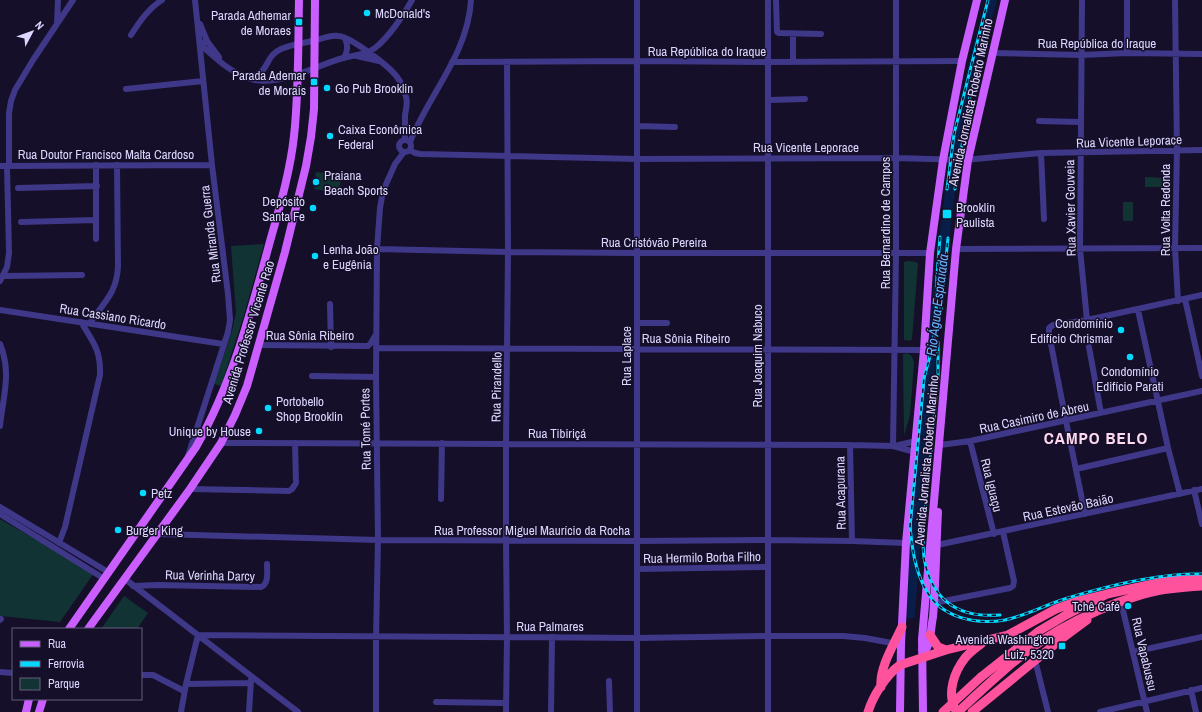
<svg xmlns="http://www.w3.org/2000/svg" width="1202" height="712" viewBox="0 0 1202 712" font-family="'Archivo Narrow',sans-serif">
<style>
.green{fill:#123333}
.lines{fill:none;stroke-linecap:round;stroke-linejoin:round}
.river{stroke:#081d48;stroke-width:10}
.minor{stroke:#3f3889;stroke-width:6}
.major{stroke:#ca5eff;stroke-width:8}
.highway{stroke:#ff529d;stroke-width:9}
.rail-casing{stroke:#03daff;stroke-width:3}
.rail{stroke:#150f29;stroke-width:1.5;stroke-dasharray:4.5;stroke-linecap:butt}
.highway-bridge{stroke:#ff529d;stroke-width:9}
.poi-dot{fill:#03daff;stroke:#150f29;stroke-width:1.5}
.labels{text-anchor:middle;stroke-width:3;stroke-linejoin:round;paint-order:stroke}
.poi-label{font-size:13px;fill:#ddd7ff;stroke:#150f29;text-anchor:start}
.street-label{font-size:13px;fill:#ddd7ff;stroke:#150f29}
.water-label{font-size:14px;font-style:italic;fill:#65b1ff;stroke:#150f29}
.district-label{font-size:17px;font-weight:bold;letter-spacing:1px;fill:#ffd9ef;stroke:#150f29}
</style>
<rect width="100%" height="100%" fill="#150f29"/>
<path class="green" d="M316,172L342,175L338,193L314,189Z
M1145,177L1164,178V187H1145Z
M1123,202H1133V221H1123Z
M264,244L244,315L221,386L214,384L232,331L236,313L231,246Z
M908,261L916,262L918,264L912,339L910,341L904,340V262Z
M903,354C910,352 913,356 914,363L910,415L904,436Z
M0,519L94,573L60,622L0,616Z
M124,596L148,613L137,629H101Z"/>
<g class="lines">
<path class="river" d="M910,614L931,350L950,192L964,108L977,52L992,0"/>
<path class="minor" d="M776,0L777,32L779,33L821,34
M1082,0L1080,249L1087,320
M1175,0L1177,150L1175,248L1178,301
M57,24L58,0
M200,24L207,41L219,57
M793,34V62
M131,35C140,21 148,9 162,0
M207,41L200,44C216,59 233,75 255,80C282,85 318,65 343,58C354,55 366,55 375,48C388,38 404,15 412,0
M992,53L1081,55L1127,53L1202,54
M1127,53V0
M357,56L379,61
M344,58C348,50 348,46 345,38
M452,62L637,61L769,62L962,61
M248,77C271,74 263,57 281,49C293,44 305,43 317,40C323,38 331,35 338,36C350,36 390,67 397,77C402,83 404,90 406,97C408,103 406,109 405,115C405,123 405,131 405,140
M126,89L203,81
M768,100L805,99
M1039,121L1080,122
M637,126L675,127
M399 146a6 6 0 1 1 12 0a6 6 0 1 1-12 0Z
M410,142C429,94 468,54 471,0
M410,150L415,153L420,154L637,159L896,158L964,160L1041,153L1202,150
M1041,153L1044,219
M0,166L212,165
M9,166V113L11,101L15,90L33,60L73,0
M18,188L97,186
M21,222L96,220
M96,239V165
M377,249L508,252L637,253H930
M956,249L1202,248
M3,276L82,275
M0,281L7,267L9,253L7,166
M1185,299L1202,376
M330,304L331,347
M0,310L223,344
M1138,310L1168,448L1180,494
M90,323C104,302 117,293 118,266L117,165
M637,323H667
M0,344C12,373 3,396 0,426
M259,345L368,346L371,343L375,336
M1089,347L1101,413
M376,348L924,350
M312,376L376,377
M970,441L994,534
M221,443L850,445L893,446L915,452
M850,445L852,541
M940,445L970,441L1202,391
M893,446L896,253V0
M895,446L916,441
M188,456L228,332L230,320L228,294L212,165L195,0
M1076,469L1168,448
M190,489L289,491L292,489L296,483L295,443
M1194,490L1202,524
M441,499L442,443
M0,507L108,572
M0,514L103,578
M1085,514L1066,421L1049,334V328L1053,325L1087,320L1202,295
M158,534L378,540L637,541L768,540L852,541L906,543
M59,543L65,527L100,375C101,350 93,342 81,322
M937,545L1202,489
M637,569L768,567
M125,579L298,712
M133,586L157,585L261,587C269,584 267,572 267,564
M1121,602L1147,712
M934,603L1010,588L1013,586L1014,581L1003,532
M0,620L1,619
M1133,652L1202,637
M1035,660L1048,712
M0,672L13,673
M141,675H153L184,691
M609,681L610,712
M186,684L250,683
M1191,690L1196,712
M436,702L506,703
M181,712L186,684L198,635L637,638L768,636H843L865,638L897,644
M249,712L251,680
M376,712V637L378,540L376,377L377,249L380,208L383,191L395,164L404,152
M506,712L507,637L506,540V444L508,252L507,62
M551,712L552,637
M637,712V0
M768,712V0
M1100,712L1202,688"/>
<path class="major" d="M69,629L196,447C232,384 250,315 269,245C279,209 290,173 294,136C299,91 298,45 299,0
M88,629L190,489L221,443L235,415L247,386L285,252L306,166L311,137L314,109L315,0
M922,650L927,648C931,639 931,627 933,617C936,582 936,547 938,512
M26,712L29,699
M39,712L43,699
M900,712L901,644L906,543L924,350L930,253L943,160L962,61L977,0
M923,712L922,639L956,249L968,160L1005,0"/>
<path class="highway" d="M930,635L938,647L946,650
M981,677L1039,631L1066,615L1107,594L1167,581L1202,579
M881,687C879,668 894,644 902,627
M955,709C947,693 954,672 965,658C970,652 976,648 982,643
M868,712C873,696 886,675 900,665L946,650L1008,635L1056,609L1078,601L1107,594
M958,712C985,687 1012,661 1043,640C1067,624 1093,612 1119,602C1129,599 1138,595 1148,593C1166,588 1184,587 1202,586
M972,712L1060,640L1087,620"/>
<defs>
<path id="rail" d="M947,189L954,134L979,35L988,0
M955,189L970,96L977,66
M940,237L937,274L936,316L933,345L924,378L910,526C912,548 915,571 926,590C941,618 976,625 1005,620C1028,615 1049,603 1071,597C1111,585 1161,573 1202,574
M941,310L948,238
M938,342V377L924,523C923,536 922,550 925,563C934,603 961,618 1000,615"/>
</defs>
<use href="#rail" class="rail-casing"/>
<use href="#rail" class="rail"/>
<path class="highway-bridge" d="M943,712L981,677"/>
</g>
<g class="poi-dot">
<circle cx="367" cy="13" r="4"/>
<rect x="295" y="18" width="8" height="8" rx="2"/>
<rect x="310" y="78" width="8" height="8" rx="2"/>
<circle cx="327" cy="88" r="4"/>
<circle cx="330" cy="136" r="4"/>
<circle cx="316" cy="182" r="4"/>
<circle cx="313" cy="208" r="4"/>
<rect x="942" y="209" width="10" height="10" rx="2"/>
<circle cx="315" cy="256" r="4"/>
<circle cx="1121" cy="330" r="4"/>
<circle cx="1130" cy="357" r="4"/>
<circle cx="268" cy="408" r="4"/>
<circle cx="259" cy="431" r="4"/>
<circle cx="143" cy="493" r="4"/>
<circle cx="118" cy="530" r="4"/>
<circle cx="1128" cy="606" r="4"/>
<rect x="1058" y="642" width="8" height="8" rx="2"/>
</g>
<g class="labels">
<g class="poi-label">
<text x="375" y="18">McDonald's</text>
<text x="291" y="20" text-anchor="end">Parada Adhemar<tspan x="291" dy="15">de Moraes</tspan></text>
<text x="306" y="80" text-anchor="end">Parada Ademar<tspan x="306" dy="15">de Morais</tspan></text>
<text x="335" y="93">Go Pub Brooklin</text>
<text x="338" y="134">Caixa Econômica<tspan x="338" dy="15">Federal</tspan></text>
<text x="324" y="180">Praiana<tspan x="324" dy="15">Beach Sports</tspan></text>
<text x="305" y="206" text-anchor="end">Depósito<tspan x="305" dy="15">Santa Fe</tspan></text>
<text x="956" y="212">Brooklin<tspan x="956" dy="15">Paulista</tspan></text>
<text x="323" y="254">Lenha João<tspan x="323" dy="15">e Eugênia</tspan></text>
<text x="1113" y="328" text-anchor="end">Condomínio<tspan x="1113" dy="15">Edifício Chrismar</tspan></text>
<text x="1130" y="376" text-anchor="middle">Condomínio<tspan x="1130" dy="15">Edifício Parati</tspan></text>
<text x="276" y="406">Portobello<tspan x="276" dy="15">Shop Brooklin</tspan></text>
<text x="251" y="436" text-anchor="end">Unique by House</text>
<text x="151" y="498">Petz</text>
<text x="126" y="535">Burger King</text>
<text x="1120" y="611" text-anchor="end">Tchê Café</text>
<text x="1054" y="644" text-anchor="end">Avenida Washington<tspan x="1054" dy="15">Luiz, 5320</tspan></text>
</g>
<g class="street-label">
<text x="1097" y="48">Rua República do Iraque</text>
<text x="707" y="56">Rua República do Iraque</text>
<text transform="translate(970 102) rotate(-78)" y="5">Avenida Jornalista Roberto Marinho</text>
<text transform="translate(1129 141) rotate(-2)" y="5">Rua Vicente Leporace</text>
<text x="806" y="152">Rua Vicente Leporace</text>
<text x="106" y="159">Rua Doutor Francisco Malta Cardoso</text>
<text transform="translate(1070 208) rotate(-91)" y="5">Rua Xavier Gouveia</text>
<text transform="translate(1165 210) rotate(-90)" y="5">Rua Volta Redonda</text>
<text transform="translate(885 223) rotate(-90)" y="5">Rua Bernardino de Campos</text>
<text transform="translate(210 234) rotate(-97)" y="5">Rua Miranda Guerra</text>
<text x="654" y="247">Rua Cristóvão Pereira</text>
<text transform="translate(113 316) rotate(9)" y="5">Rua Cassiano Ricardo</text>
<text transform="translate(248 332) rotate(-73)" y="5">Avenida Professor Vicente Rao</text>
<text x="310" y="340">Rua Sônia Ribeiro</text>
<text x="686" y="343">Rua Sônia Ribeiro</text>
<text transform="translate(626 356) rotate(-90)" y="5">Rua Laplace</text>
<text transform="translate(757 356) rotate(-90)" y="5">Rua Joaquim Nabuco</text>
<text transform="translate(496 387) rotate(-89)" y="5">Rua Pirandello</text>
<text transform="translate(1034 417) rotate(-12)" y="5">Rua Casimiro de Abreu</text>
<text transform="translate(365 429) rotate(-91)" y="5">Rua Tomé Portes</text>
<text x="557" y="438">Rua Tibiriçá</text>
<text transform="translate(926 460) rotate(-85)" y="5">Avenida Jornalista Roberto Marinho</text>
<text transform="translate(992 485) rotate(76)" y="5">Rua Iguaçu</text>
<text transform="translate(840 493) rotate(-91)" y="5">Rua Acapurana</text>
<text transform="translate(1068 507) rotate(-12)" y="5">Rua Estevão Baião</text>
<text x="532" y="535">Rua Professor Miguel Maurício da Rocha</text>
<text transform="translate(702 557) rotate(-1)" y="5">Rua Hermilo Borba Filho</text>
<text transform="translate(210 575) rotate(1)" y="5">Rua Verinha Darcy</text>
<text x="550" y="631">Rua Palmares</text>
<text transform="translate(1145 654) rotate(77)" y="5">Rua Vapabussu</text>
</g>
<g class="water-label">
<text transform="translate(937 305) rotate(-83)" y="5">Rio Água Espraiada</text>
</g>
<g class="district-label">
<text x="1096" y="444">CAMPO BELO</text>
</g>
</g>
<rect x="12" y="628" width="130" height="72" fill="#150f29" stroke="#655f7f"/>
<rect x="20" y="641" width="20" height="6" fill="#ca5eff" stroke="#655f7f"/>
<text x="48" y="648" font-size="12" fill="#ddd7ff">Rua</text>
<rect x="20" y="661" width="20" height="6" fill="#03daff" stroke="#655f7f"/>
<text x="48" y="668" font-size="12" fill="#ddd7ff">Ferrovia</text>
<rect x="20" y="678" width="20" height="12" fill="#123333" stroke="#655f7f"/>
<text x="48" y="688" font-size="12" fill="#ddd7ff">Parque</text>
<g transform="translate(32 32) rotate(49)" stroke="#150f29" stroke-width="3" paint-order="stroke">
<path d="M0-3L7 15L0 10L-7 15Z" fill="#ddd7ff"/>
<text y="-6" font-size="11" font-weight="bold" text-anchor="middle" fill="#ddd7ff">N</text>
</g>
</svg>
